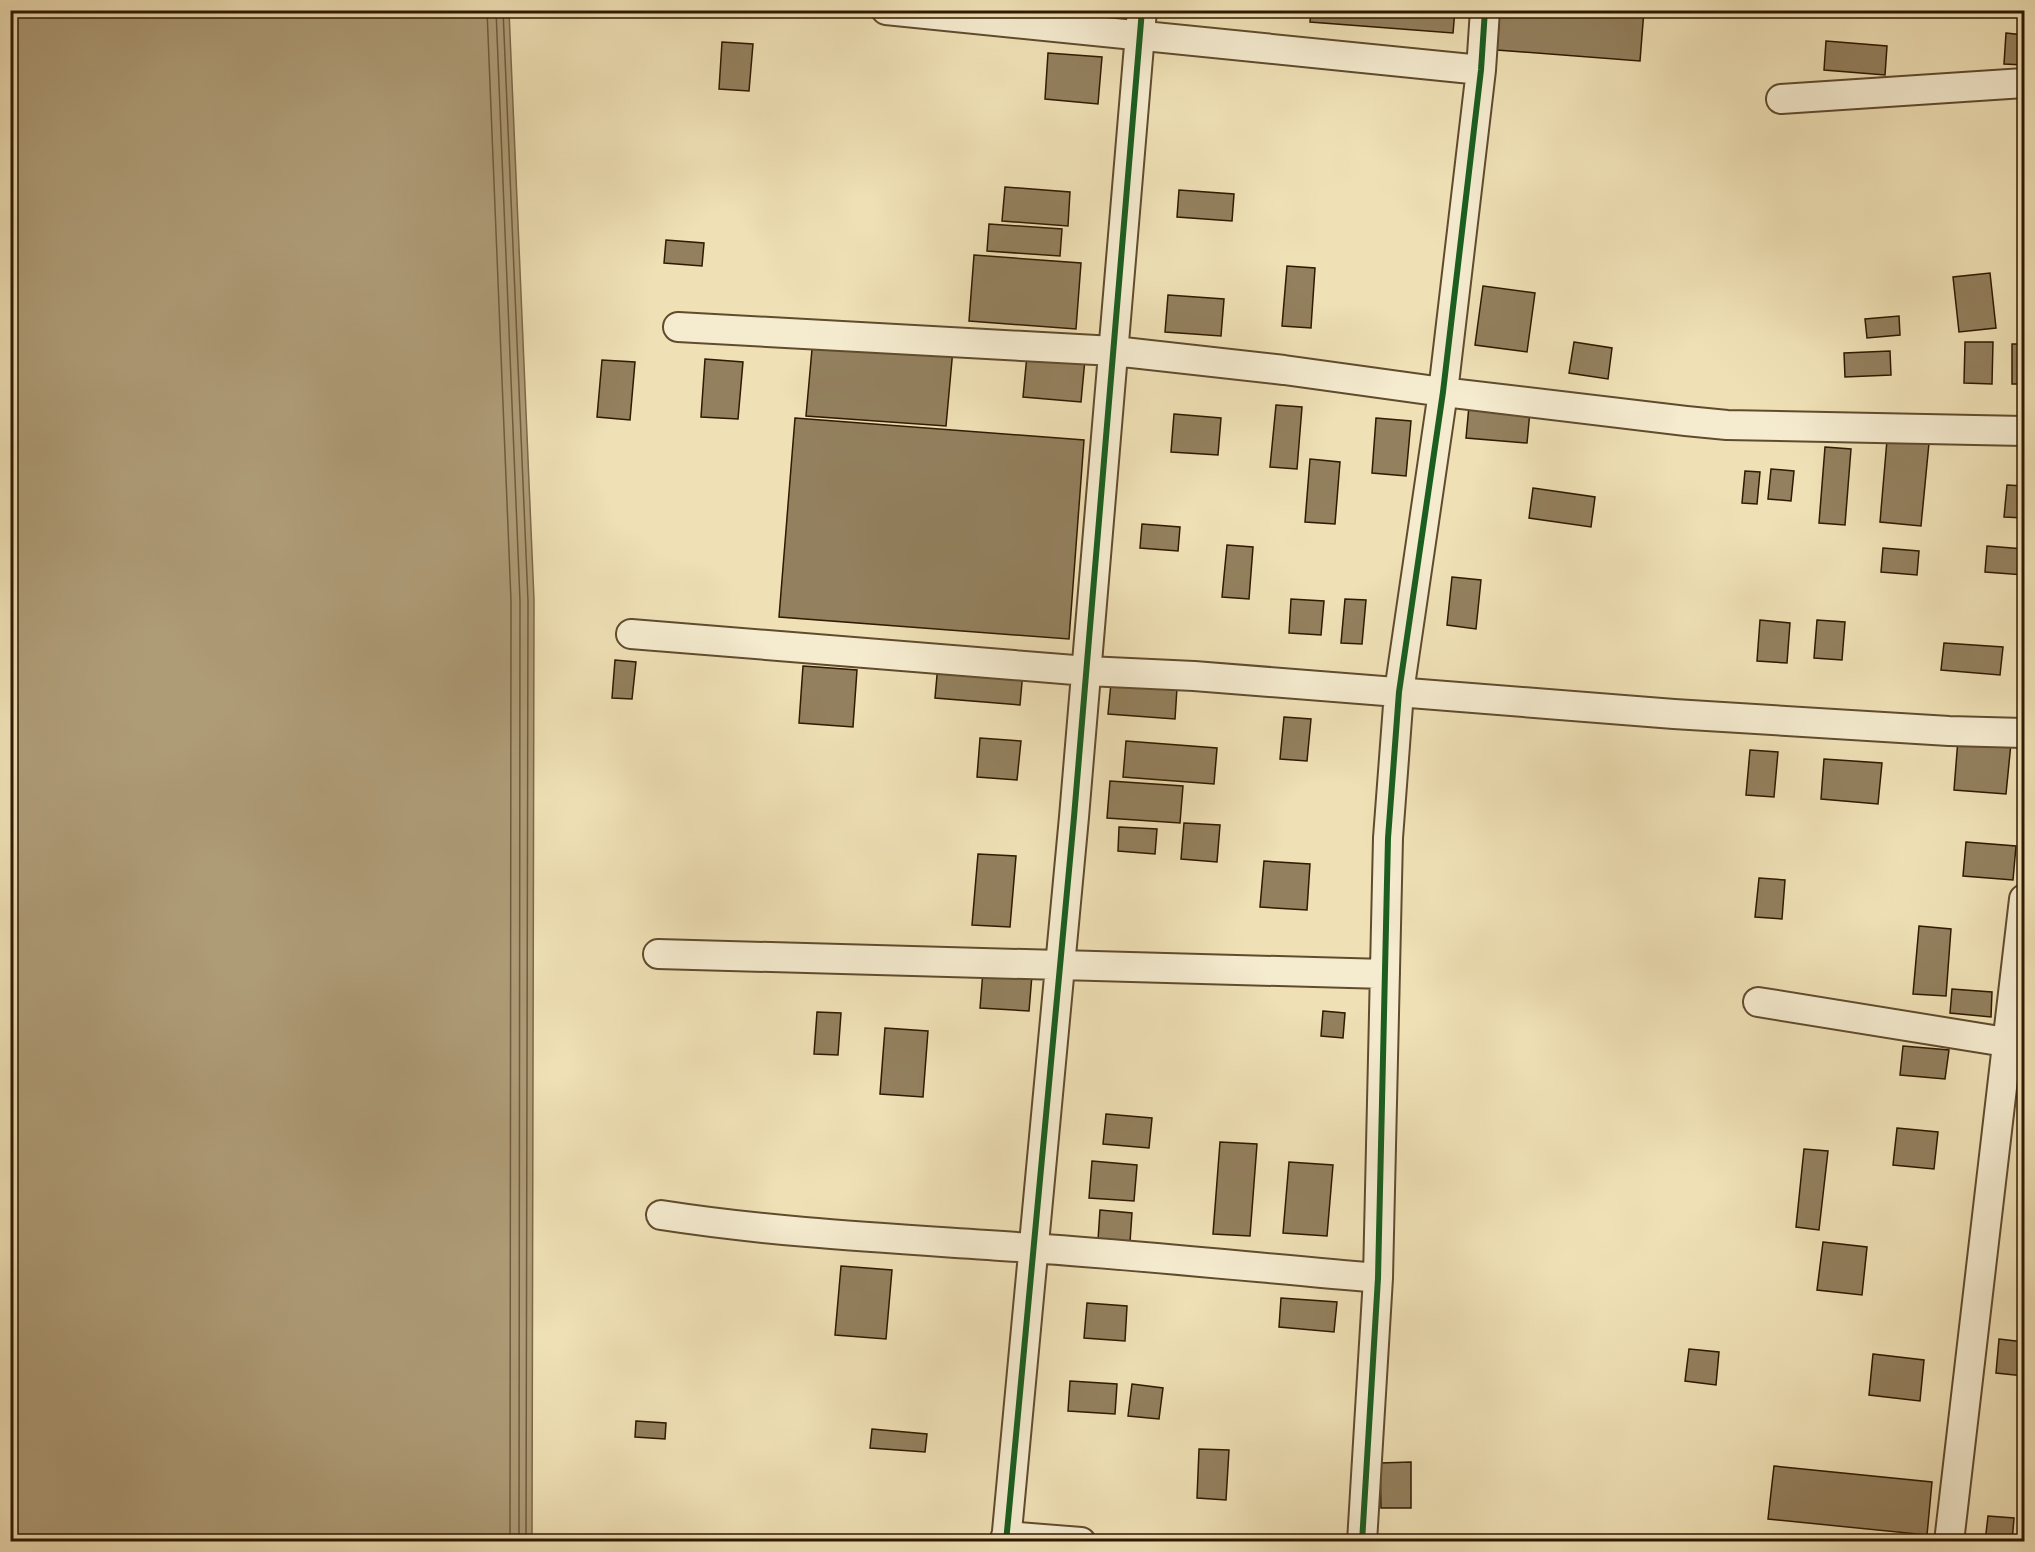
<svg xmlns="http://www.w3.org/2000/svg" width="2035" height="1552" viewBox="0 0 2035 1552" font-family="Alegreya,serif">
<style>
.water{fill:#ae9c77;stroke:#7c6847;stroke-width:1.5}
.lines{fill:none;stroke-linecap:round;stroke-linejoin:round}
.shore{stroke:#6f5a3c;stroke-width:1.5}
.building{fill:#93805e;stroke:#301900;stroke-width:1.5}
.minor-casing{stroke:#604b2d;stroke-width:32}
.minor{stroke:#f5ebcf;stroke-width:28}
.cycleway-casing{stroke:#f5ebcf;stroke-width:10}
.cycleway{stroke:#1b5e20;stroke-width:6}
</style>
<rect width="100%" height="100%" fill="#efe0b5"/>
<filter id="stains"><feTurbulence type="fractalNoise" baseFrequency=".00333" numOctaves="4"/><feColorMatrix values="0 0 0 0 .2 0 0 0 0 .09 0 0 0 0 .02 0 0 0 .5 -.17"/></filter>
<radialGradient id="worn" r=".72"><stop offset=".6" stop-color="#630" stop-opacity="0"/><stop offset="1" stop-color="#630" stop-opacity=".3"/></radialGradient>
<path class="water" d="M11,10L509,11L534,600L532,1541H11Z"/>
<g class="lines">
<path class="shore" d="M487,10L511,601L510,1542
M496,10L520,601L519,1542
M503,10L528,601L526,1542"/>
</g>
<path class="building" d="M1311,10H1455L1453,33L1310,22Z
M1500,10H1644L1640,61L1497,50Z
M2006,33L2024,35V65L2004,64Z
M1826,41L1887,46L1885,75L1824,70Z
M722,42L753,44L749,91L719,89Z
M1048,53L1102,57L1098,104L1045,99Z
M1005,187L1070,192L1068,226L1002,221Z
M1179,190L1234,194L1232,221L1177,217Z
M989,224L1062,229L1060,256L987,251Z
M666,240L704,243L702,266L664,263Z
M974,255L1081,263L1076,329L969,321Z
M1287,266L1315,268L1311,328L1282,326Z
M1990,273L1996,328L1959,332L1953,277Z
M1483,286L1535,293L1527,352L1475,345Z
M1168,295L1224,299L1221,336L1165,332Z
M1899,316L1900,335L1867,338L1865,319Z
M813,338L953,349L946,426L806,416Z
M1574,342L1612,348L1608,379L1569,373Z
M1965,342H1993L1992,384L1964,383Z
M2012,344H2024V384H2012Z
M1890,351L1891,375L1845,377L1844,353Z
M1027,355L1085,359L1081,402L1023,397Z
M705,359L743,362L738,419L701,417Z
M602,360L635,362L630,420L597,417Z
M1276,405L1302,407L1297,469L1270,467Z
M1469,406L1530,411L1527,443L1466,438Z
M1174,414L1221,418L1218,455L1171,452Z
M795,418L1084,440L1069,639L779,617Z
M1376,418L1411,421L1406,476L1372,473Z
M1887,440L1929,443L1921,526L1880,522Z
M1825,447L1851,449L1845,525L1819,523Z
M1310,459L1340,462L1335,524L1305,522Z
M1771,469L1794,471L1791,501L1768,499Z
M1745,471L1760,472L1757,504L1742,503Z
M2007,485L2024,486V518L2004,517Z
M1533,488L1595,497L1591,527L1529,518Z
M1142,524L1180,527L1178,551L1140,548Z
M1227,545L1253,547L1249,599L1222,597Z
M1987,546L2024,549V575L1985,572Z
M1883,548L1919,551L1917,575L1881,572Z
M1452,577L1481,580L1476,629L1447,625Z
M1291,599L1324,601L1321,635L1289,633Z
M1345,599L1366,600L1362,644L1341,643Z
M1760,620L1790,623L1787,663L1757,661Z
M1817,620L1845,622L1842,660L1814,658Z
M1944,643L2003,647L2000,675L1941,670Z
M615,660L636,662L632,699L612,698Z
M938,664L1023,671L1020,705L935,698Z
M803,666L857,670L853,727L799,723Z
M1111,683L1177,688L1175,719L1108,714Z
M1284,717L1311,719L1307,761L1280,759Z
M980,738L1021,741L1017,780L977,777Z
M1958,739L2011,743L2006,794L1954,790Z
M1126,741L1217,748L1214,784L1123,777Z
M1750,750L1778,752L1774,797L1746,795Z
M1824,759L1882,763L1878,804L1821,799Z
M1110,781L1183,786L1180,823L1107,818Z
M1184,823L1220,825L1217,862L1181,859Z
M1119,827L1157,829L1155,854L1118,851Z
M1966,842L2016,846L2013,880L1963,876Z
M978,854L1016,856L1010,927L972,925Z
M1264,861L1310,864L1307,910L1260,907Z
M1759,878L1785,880L1782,919L1755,917Z
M1919,926L1951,929L1946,996L1913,994Z
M983,971L1032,975L1029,1011L980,1008Z
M1952,989L1992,992L1991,1017L1950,1013Z
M1323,1011L1345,1013L1343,1038L1321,1036Z
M817,1012L841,1013L838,1055L814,1054Z
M885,1028L928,1031L923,1097L880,1094Z
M1903,1046L1949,1050L1945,1079L1900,1075Z
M1106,1114L1152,1118L1149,1148L1103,1144Z
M1897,1128L1938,1132L1934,1169L1893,1165Z
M1220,1142L1257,1144L1250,1236L1213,1234Z
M1804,1149L1828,1151L1819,1230L1796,1227Z
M1092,1161L1137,1165L1134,1201L1089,1198Z
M1289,1162L1333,1165L1327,1236L1283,1233Z
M1100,1210L1132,1213L1130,1242L1098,1240Z
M1823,1242L1867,1247L1862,1295L1817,1290Z
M841,1266L892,1270L886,1339L835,1335Z
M1281,1298L1337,1302L1334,1332L1279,1327Z
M1087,1303L1127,1306L1125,1341L1084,1338Z
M1999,1339L2024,1342V1376L1996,1373Z
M1689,1349L1719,1352L1716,1385L1685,1381Z
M1873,1354L1924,1360L1920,1401L1869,1395Z
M1070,1381L1117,1384L1115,1414L1068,1411Z
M1132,1384L1163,1388L1159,1419L1128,1416Z
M636,1421L666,1423L665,1439L635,1437Z
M872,1429L927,1434L925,1452L870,1448Z
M1199,1449L1229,1450L1226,1500L1197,1498Z
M1411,1462V1508H1381L1380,1463Z
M1774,1466L1932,1482L1927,1535L1768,1519Z
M1988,1516L2014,1518L2012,1542H1985Z"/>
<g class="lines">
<defs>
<path id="minor" d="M886,10L1481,70
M1781,99L2024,83
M678,327L1114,351L1284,370L1443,392L1686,421L1727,425L2024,431
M631,634L1087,671L1194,676L1674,714L1949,731L2024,733
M658,954L1385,974
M1758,1002L2024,1045
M661,1215C783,1234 907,1239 1031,1248C1147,1256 1262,1268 1378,1278
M1006,1536L1081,1542
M1006,1542L1074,817L1142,10
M1362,1542L1378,1278L1388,838L1399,692L1443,392L1481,70L1485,10
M1949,1542L2024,899"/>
</defs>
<use href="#minor" class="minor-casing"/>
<use href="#minor" class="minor"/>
<defs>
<path id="cycleway" d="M1006,1542L1074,817L1142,10
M1362,1542L1378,1278L1388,838L1399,692L1443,392L1481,70L1485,10"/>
</defs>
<use href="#cycleway" class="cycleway-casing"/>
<use href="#cycleway" class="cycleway"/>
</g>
<rect width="2035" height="1552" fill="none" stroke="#efe0b5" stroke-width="36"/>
<rect x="12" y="12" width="2011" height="1528" fill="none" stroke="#301900" stroke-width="3"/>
<rect x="18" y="18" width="1999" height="1516" fill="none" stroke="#301900" stroke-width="1.5"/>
<rect width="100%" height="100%" filter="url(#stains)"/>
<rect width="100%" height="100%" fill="url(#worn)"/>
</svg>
